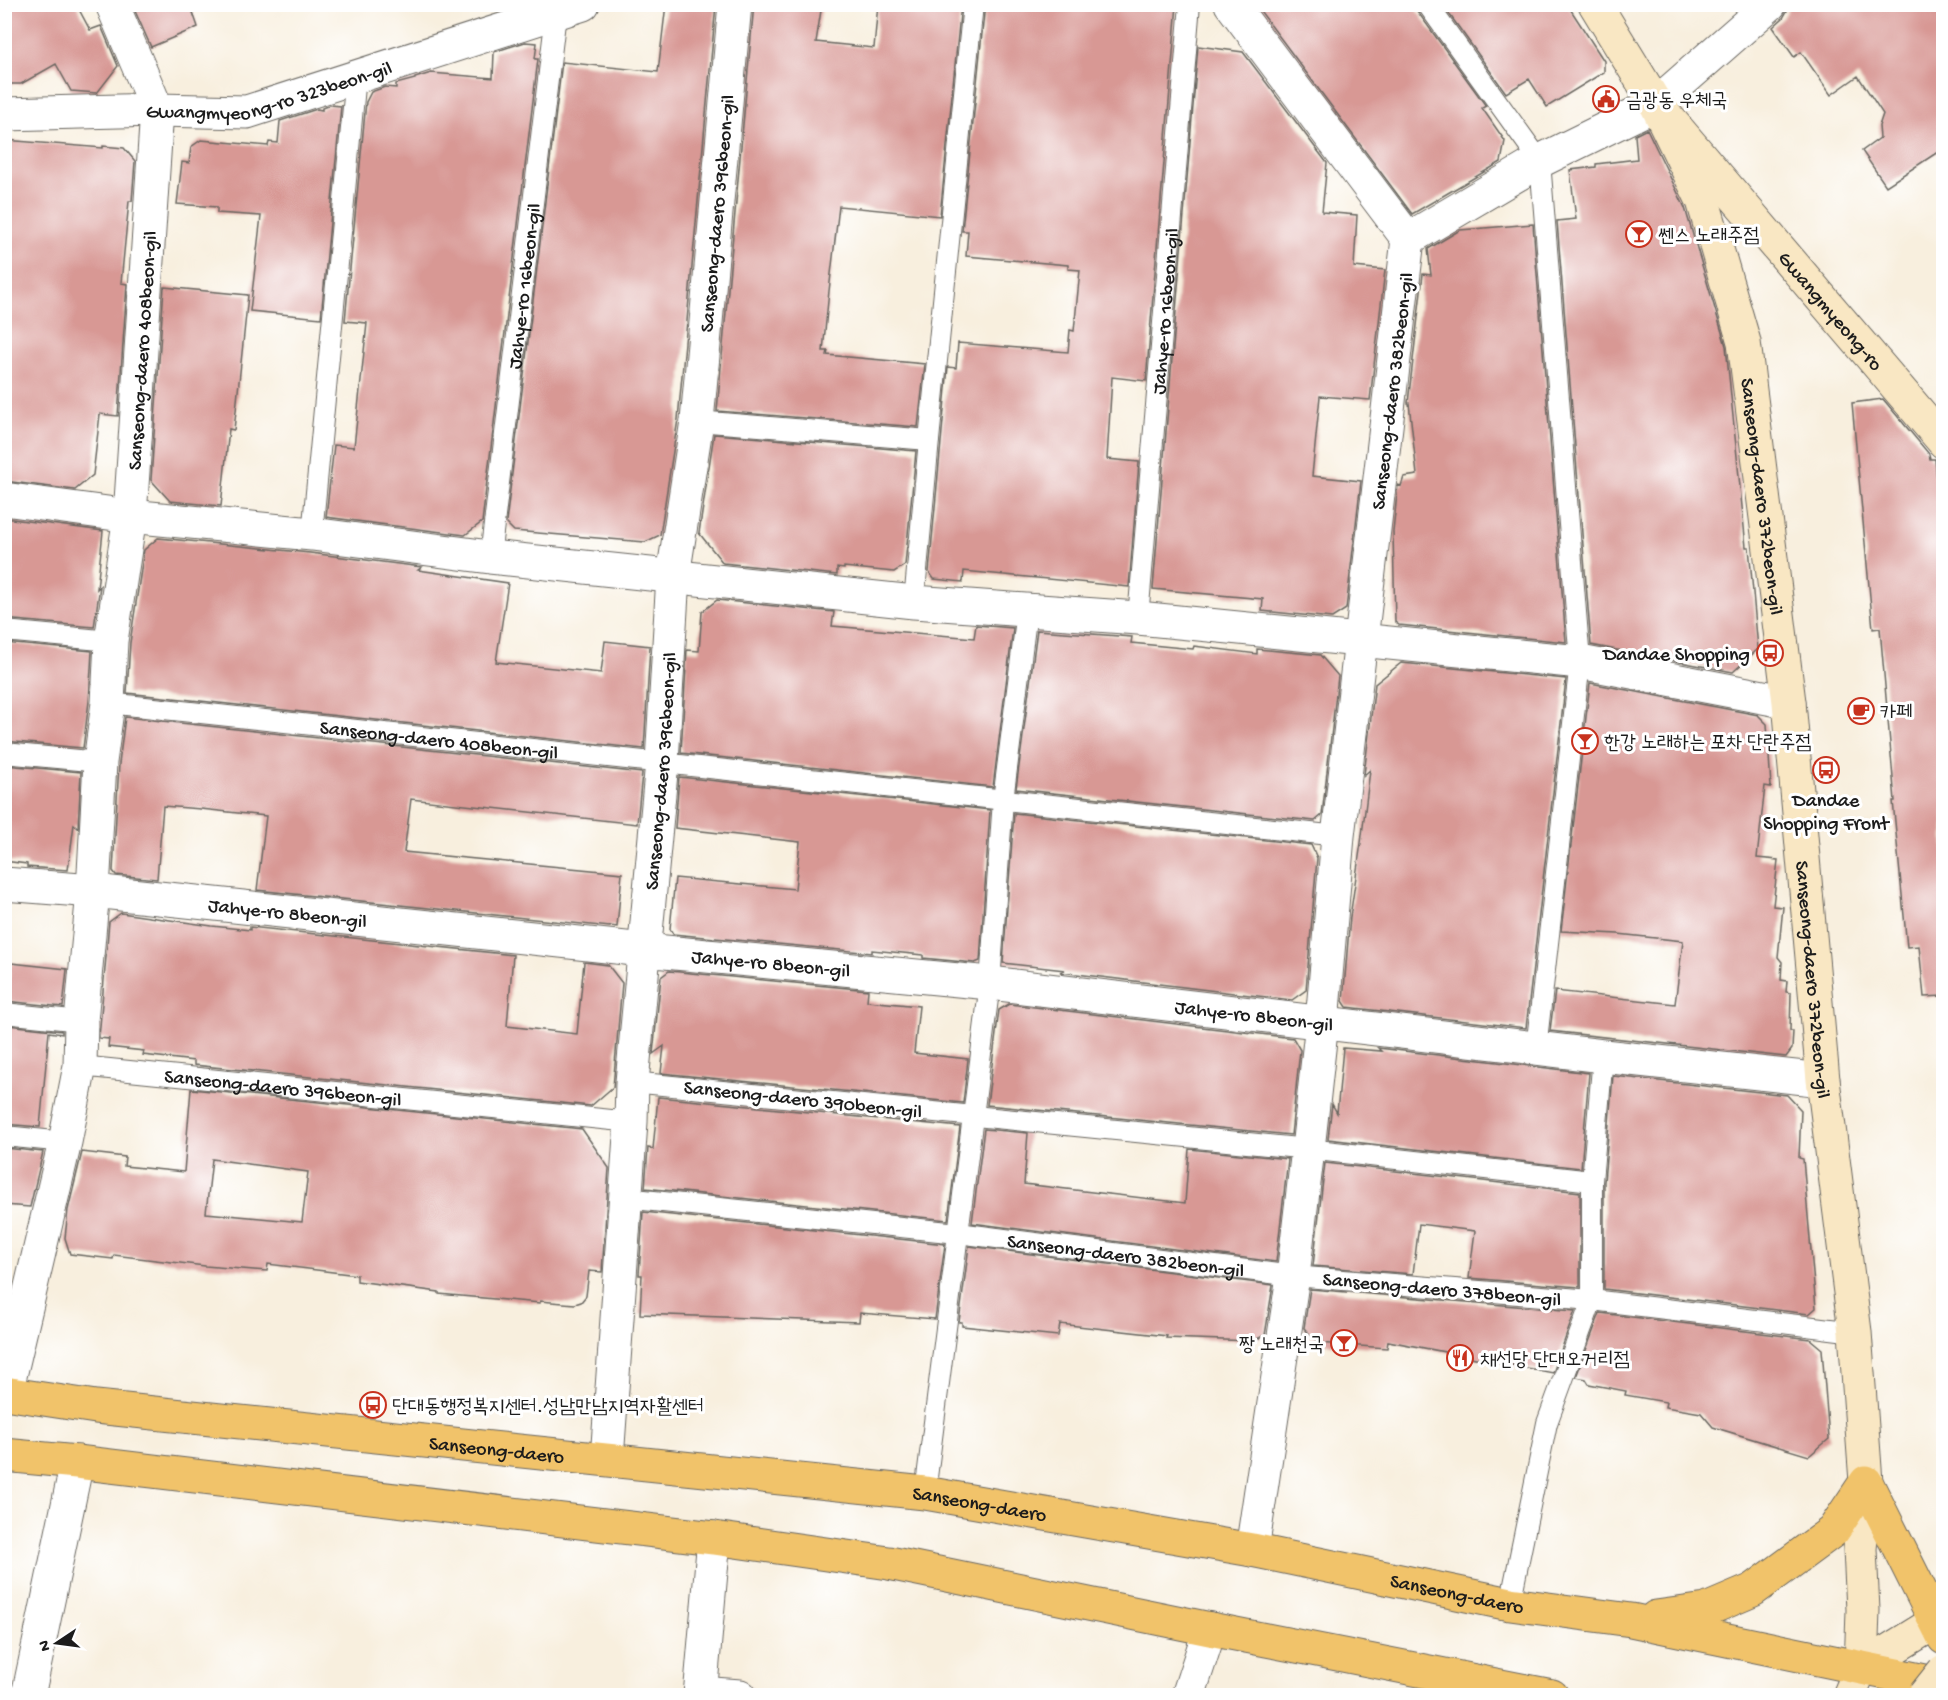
<svg xmlns="http://www.w3.org/2000/svg" width="1948" height="1700" viewBox="0 0 1948 1700" font-family="'Gochi Hand','Poor Story',sans-serif">
<style>
.building{fill:#d89894;fill-rule:evenodd}
.lines{fill:none;stroke-linecap:round;stroke-linejoin:round}
.lane-casing{stroke:#696660;stroke-width:22}
.street-casing{stroke:#696660;stroke-width:35}
.secondary-casing{stroke:#696660;stroke-width:35}
.primary-casing{stroke:#696660;stroke-width:35}
.lane{stroke:#fff;stroke-width:20}
.street{stroke:#fff;stroke-width:33}
.secondary{stroke:#f9e7c3;stroke-width:33}
.primary{stroke:#f1c36a;stroke-width:33}
.secondary-bridge-casing{stroke:#696660;stroke-width:35;stroke-linecap:butt}
.secondary-bridge{stroke:#f9e7c3;stroke-width:33}
.labels{text-anchor:middle;stroke-width:6;stroke-linejoin:round;paint-order:stroke}
.street-label{font-size:20px;fill:#1c1c1c;stroke:#fff}
.poi-label{font-size:20px;fill:#1c1c1c;stroke:#fff;text-anchor:start}
</style>
<rect width="100%" height="100%" fill="#fff"/>
<filter id="ink" filterUnits="userSpaceOnUse"><feTurbulence type="fractalNoise" baseFrequency=".0167" numOctaves="2"/><feDisplacementMap in="SourceGraphic" scale="12" xChannelSelector="R" yChannelSelector="G"/><feConvolveMatrix kernelMatrix="1 2 1 2 8 2 1 2 1" color-interpolation-filters="sRGB"/></filter>
<filter id="wash" filterUnits="userSpaceOnUse"><feTurbulence type="fractalNoise" baseFrequency=".008" numOctaves="4" result="noise"/><feDisplacementMap in="SourceGraphic" scale="24" xChannelSelector="R" yChannelSelector="G"/><feGaussianBlur stdDeviation="1.35" result="paint"/><feColorMatrix in="noise" values="0 0 0 0 0 0 0 0 0 0 0 0 0 0 0 0 0 1.4 0 .05"/><feComposite in="paint" operator="in"/></filter>
<g filter="url(#wash)">
<rect width="100%" height="100%" fill="#f8efde"/>
<g id="blocks">
<path class="building" d="M4,4H76L90,30L101,26L118,66L97,93L71,91L56,64L21,84H4Z
M151,4H190L198,27L151,47L135,11Z
M666,4H716L678,419L660,535L645,542L514,531L506,523L562,62L658,72Z
M754,4H822L816,42L874,48L878,4H961L940,216L839,206L829,291L823,351H828L827,355L925,364L918,427L717,411Z
M985,4H1177L1146,381L1112,377L1107,459L1139,462L1129,587L964,571L963,582L934,579L929,572L948,367L956,368L958,343L1068,352L1070,330L1074,331L1080,270L1068,269V265L966,256L968,231H962Z
M1255,4H1415L1417,11L1486,106L1482,108L1505,141L1501,162L1412,214Z
M1442,4H1567L1604,61V72L1547,107L1529,79L1506,93Z
M1788,4H1944V148L1886,186L1862,151L1880,138L1879,126L1883,114L1858,76L1831,95L1801,52L1794,57L1773,27L1783,18L1787,11Z
M525,42L537,43L535,59H538L482,522L465,535L326,517L334,445L354,447L367,323L345,321L366,102L371,92L385,87L396,88V84L415,79V78L431,73L493,78L494,52Z
M1198,46L1243,52L1327,163L1322,212L1357,215L1354,267L1385,270L1370,400L1320,396L1312,476L1361,481L1346,609L1332,618L1262,611L1263,599L1153,589Z
M330,105L341,106L321,318L250,311L261,216L217,213V207L177,204L182,162L189,163L191,147L201,140L268,146L269,142L278,143L280,121L317,109L322,110V108Z
M1647,129L1685,208L1726,346L1746,547H1749L1758,649L1733,672L1591,645L1557,221L1576,219L1570,170L1596,167V164L1637,159L1635,135Z
M4,140L103,148V146L124,148L135,161L132,201H129L121,283L127,284L118,416L100,414L93,475L75,490L4,481Z
M1533,224L1566,642L1399,625L1395,622L1393,532L1398,485L1401,486L1404,477L1417,475L1409,403H1408L1423,274L1431,275L1428,249L1460,230Z
M164,287L248,295L234,430L229,429L221,506L170,501L151,480Z
M1883,399L1929,454L1930,459H1935L1944,555V996L1924,997L1919,946L1907,947L1893,801H1895L1880,628L1873,629L1852,403Z
M714,434L916,451L905,565L894,572L844,567V569L837,568V575L723,563L699,533Z
M4,518L103,531L97,589L100,586L94,627L4,619Z
M158,538L310,553L422,567L418,570L508,583L496,662L601,673L605,641L650,646L644,749L127,693L130,643L144,550Z
M717,600L834,612L832,626L974,638L976,625L1013,628L993,787L681,753L687,650L699,651L702,612Z
M1037,630L1132,637L1131,643L1193,649L1194,646L1257,654V649L1320,655L1338,676L1322,815L1315,821L1016,789Z
M4,643L92,651L89,701L83,748L4,741Z
M1401,663L1566,679L1526,1028L1347,1007L1343,1001L1350,917L1361,843L1370,770L1364,775L1375,684Z
M1590,683L1758,715L1767,724L1771,787L1765,786L1757,858L1778,860L1773,906L1783,907L1778,957L1782,962L1781,980L1787,981L1786,992L1791,993L1790,1031H1793L1792,1049L1786,1057L1550,1031L1555,991L1675,1004L1683,941L1618,934L1561,931Z
M125,717L642,773L637,824L411,799L404,852L622,873L617,927L610,926V927L257,890L266,816L201,809L163,806L157,879L116,875L113,871L119,764Z
M4,765L81,772L78,828L74,824L68,870L27,867V864L4,861Z
M679,777L990,810L980,961L975,963L923,958V955L872,950V953L673,934L670,929L675,878L795,889L800,842L675,828Z
M1014,813L1311,845L1317,858L1306,990L1292,1000L1060,972L1065,970L1003,963Z
M121,913L212,926L250,930V927L513,955L507,1026L577,1034L584,962L608,965L622,983L613,1087L591,1106L194,1065V1061L143,1055L144,1051L108,1047L109,1039L99,1038L109,922Z
M11,963L67,969L63,1007L6,1001Z
M669,971L868,990L867,1001L919,1006L914,1053L968,1059L963,1103L661,1073L664,1046L653,1054L661,977Z
M1009,1004L1293,1038L1300,1050L1291,1135L987,1105L999,1010Z
M7,1025L62,1031V1034L49,1032L40,1127L4,1124V1054Z
M1343,1048L1381,1051L1378,1048L1589,1073L1581,1168L1328,1139L1332,1104L1337,1113Z
M1613,1076L1787,1095L1801,1110L1799,1158L1803,1159L1816,1308L1809,1314L1604,1289V1182Z
M191,1089L582,1129L609,1168L602,1272L589,1271L586,1296L581,1302L575,1304L540,1301V1303L439,1294V1292L357,1281V1275L268,1264L267,1271L205,1266L114,1255L113,1259L70,1254L65,1238L68,1210L82,1152L125,1157L124,1166L184,1172ZM212,1159L308,1172L302,1222L206,1213Z
M658,1097L960,1127L948,1220L645,1188L648,1148L653,1149Z
M984,1129L1028,1133L1024,1184L1185,1203L1189,1149L1288,1159L1276,1262L972,1223Z
M4,1148L43,1152L30,1207L4,1205Z
M1325,1163L1580,1192V1287L1469,1278L1475,1231L1419,1224L1413,1274L1313,1266Z
M643,1212L945,1244L935,1319L860,1313L859,1322L640,1314L642,1275H639Z
M969,1246L1273,1285L1265,1335L1253,1341L1166,1338L1167,1336L1060,1324L1058,1336L962,1326V1322H959Z
M1310,1289L1466,1302L1575,1311L1553,1373L1388,1341L1387,1348L1318,1343L1304,1328Z
M1600,1313L1810,1339L1822,1349L1829,1439L1809,1456L1713,1427L1701,1413L1665,1407L1666,1402L1625,1395L1626,1391L1589,1384L1586,1379L1576,1377Z"/>
</g>
</g>
<g filter="url(#ink)">
<use href="#blocks" fill-opacity="0" stroke="#696660" stroke-width="1.5"/>
<g class="lines">
<defs>
<g id="lane">
<path d="M1427,4L1540,161L1580,662L1536,1049"/>
<path d="M697,421L929,440"/>
<path d="M312,534L356,76"/>
<path id="s1" d="M490,557L556,14"/>
<path d="M914,602L929,440L973,4"/>
<path id="s2" d="M1138,618L1190,4"/>
<path d="M4,631L111,641"/>
<path id="s3" d="M108,703L1338,836"/>
<path d="M4,753L100,762"/>
<path d="M4,1013L81,1021"/>
<path id="s4" d="M80,1066L631,1122"/>
<path d="M632,1082L1308,1149L1592,1181"/>
<path d="M4,1136L65,1142"/>
<path id="s5" d="M625,1198L958,1233L1293,1276L1592,1300L1855,1332"/>
<path d="M925,1493L990,983L1003,800L1027,611"/>
<path d="M1510,1604L1547,1423L1592,1300V1181L1603,1056"/>
</g>
<g id="street">
<path d="M1231,4L1408,239L1338,836L1322,1022L1308,1149L1293,1276L1252,1550"/>
<path id="s6" d="M4,114L157,110L247,112L583,4"/>
<path d="M1408,239L1540,161L1656,104L1770,4"/>
<path d="M4,499L130,516L312,534L490,557L914,602L1138,618L1580,662L1789,702"/>
<path id="s7" d="M4,884L93,891L644,950L990,983L1603,1056L1823,1080"/>
<path id="s8" d="M6,1393L65,1142L80,1066L81,1021L93,891L100,762L108,703L111,641L130,516L157,110L112,4"/>
<path id="s9" d="M607,1459L631,1122L632,1082L662,762L673,576L697,421L735,4"/>
<path d="M700,1693L740,1696"/>
<path d="M28,1696L77,1462"/>
<path d="M700,1696L714,1538"/>
<path d="M1188,1696L1210,1629"/>
</g>
<g id="secondary">
<path id="s10" d="M1595,4L1656,104L1944,442"/>
<path id="s11" d="M1656,104L1703,201L1744,342L1789,702L1823,1080L1855,1332L1866,1482L1860,1549L1863,1610L1861,1668L1849,1696"/>
<path d="M1861,1668L1937,1621L1944,1613"/>
</g>
<g id="primary">
<path id="s12" d="M4,1393L96,1407L925,1493L1252,1550L1510,1604L1631,1620L1944,1685"/>
<path d="M4,1455L77,1462L714,1538L889,1563L1210,1629L1552,1696"/>
<path d="M1656,1617L1706,1610L1753,1590L1833,1531L1866,1482L1944,1638"/>
</g>
</defs>
<use href="#lane" class="lane-casing"/>
<use href="#street" class="street-casing"/>
<use href="#secondary" class="secondary-casing"/>
<use href="#primary" class="primary-casing"/>
<use href="#lane" class="lane"/>
<use href="#street" class="street"/>
<use href="#secondary" class="secondary"/>
<use href="#primary" class="primary"/>
<defs>
<path id="secondary-bridge" d="M1924,1696L1944,1671"/>
</defs>
<use href="#secondary-bridge" class="secondary-bridge-casing"/>
<use href="#secondary-bridge" class="secondary-bridge"/>
</g>
</g>
<defs>
<symbol id="civic-ring" viewBox="-11 -11 22 22"><circle r="9.5" fill="#fff" stroke="#c8321e" stroke-width="1.5"/><path d="M-.6-6.5H3V-4.5H.6V-3L4-1V1h2V6H-6V1h2V-1L-.6-3ZM-1.2 2.5V6h2.4V2.5Z" fill="#c8321e"/></symbol>
<symbol id="bar-ring" viewBox="-11 -11 22 22"><circle r="9.5" fill="#fff" stroke="#c8321e" stroke-width="1.5"/><path d="M-6-5H6L.8 .8V4.5H3.5V6h-7V4.5H-.8V.8Z" fill="#c8321e"/></symbol>
<symbol id="bus-ring" viewBox="-11 -11 22 22"><circle r="9.5" fill="#fff" stroke="#c8321e" stroke-width="1.5"/><path d="M-5-6H5V4H4V6H2V4H-2V6H-4V4H-5ZM-3.5-4V0h7V-4ZM-3.5 1.2v1.5H-2V1.2ZM2 1.2v1.5H3.5V1.2Z" fill="#c8321e"/></symbol>
<symbol id="cafe-ring" viewBox="-11 -11 22 22"><circle r="9.5" fill="#fff" stroke="#c8321e" stroke-width="1.5"/><path d="M-5.5-4.5H6V0H3Q3 3.5 0 3.5H-2.5Q-5.5 3.5-5.5 0ZM3-3.2v2h1.7v-2ZM-6 4.5H4V6H-6Z" fill="#c8321e"/></symbol>
<symbol id="restaurant-ring" viewBox="-11 -11 22 22"><circle r="9.5" fill="#fff" stroke="#c8321e" stroke-width="1.5"/><path d="M-5-6h1v4h1v-4h1v4h1v-4h1v5L-1.5 .5V6h-2V.5L-5-1ZM5-6V6H3V1.5H1.5Q1.5-4 5-6Z" fill="#c8321e"/></symbol>
</defs>
<g fill-rule="evenodd">
<use href="#civic-ring" x="1591" y="84" width="30" height="30"/>
<use href="#bar-ring" x="1624" y="219" width="30" height="30"/>
<use href="#bus-ring" x="1755" y="638" width="30" height="30"/>
<use href="#cafe-ring" x="1846" y="696" width="30" height="30"/>
<use href="#bar-ring" x="1570" y="726" width="30" height="30"/>
<use href="#bus-ring" x="1811" y="755" width="30" height="30"/>
<use href="#bar-ring" x="1329" y="1328" width="30" height="30"/>
<use href="#restaurant-ring" x="1445" y="1343" width="30" height="30"/>
<use href="#bus-ring" x="358" y="1390" width="30" height="30"/>
</g>
<g class="labels">
<g class="street-label">
<text dy="7" stroke="none"><textPath href="#s6" startOffset="268">Gwangmyeong-ro 323beon-gil</textPath></text>
<text dy="7" stroke="none"><textPath href="#s9" startOffset="1251">Sanseong-daero 396beon-gil</textPath></text>
<text dy="7" stroke="none"><textPath href="#s1" startOffset="273">Jahye-ro 16beon-gil</textPath></text>
<text dy="7" stroke="none"><textPath href="#s2" startOffset="308">Jahye-ro 16beon-gil</textPath></text>
<text dy="7" stroke="none"><textPath href="#s10" startOffset="388">Gwangmyeong-ro</textPath></text>
<text dy="7" stroke="none"><textPath href="#s8" startOffset="1054">Sanseong-daero 408beon-gil</textPath></text>
<text transform="translate(1391 391) rotate(-83)" y="7">Sanseong-daero 382beon-gil</text>
<text dy="7" stroke="none"><textPath href="#s11" startOffset="410">Sanseong-daero 372beon-gil</textPath></text>
<text dy="7" stroke="none"><textPath href="#s3" startOffset="333">Sanseong-daero 408beon-gil</textPath></text>
<text dy="7" stroke="none"><textPath href="#s9" startOffset="690">Sanseong-daero 396beon-gil</textPath></text>
<text dy="7" stroke="none"><textPath href="#s7" startOffset="285">Jahye-ro 8beon-gil</textPath></text>
<text dy="7" stroke="none"><textPath href="#s7" startOffset="771">Jahye-ro 8beon-gil</textPath></text>
<text dy="7" stroke="none"><textPath href="#s11" startOffset="896">Sanseong-daero 372beon-gil</textPath></text>
<text dy="7" stroke="none"><textPath href="#s7" startOffset="1257">Jahye-ro 8beon-gil</textPath></text>
<text dy="7" stroke="none"><textPath href="#s4" startOffset="204">Sanseong-daero 396beon-gil</textPath></text>
<text transform="translate(803 1098) rotate(6)" y="7">Sanseong-daero 390beon-gil</text>
<text dy="7" stroke="none"><textPath href="#s5" startOffset="504">Sanseong-daero 382beon-gil</textPath></text>
<text transform="translate(1442 1288) rotate(5)" y="7">Sanseong-daero 378beon-gil</text>
<text dy="7" stroke="none"><textPath href="#s12" startOffset="496">Sanseong-daero</textPath></text>
<text dy="7" stroke="none"><textPath href="#s12" startOffset="982">Sanseong-daero</textPath></text>
<text dy="7" stroke="none"><textPath href="#s12" startOffset="1468">Sanseong-daero</textPath></text>
</g>
<g class="poi-label">
<text x="1626" y="106">금광동 우체국</text>
<text x="1658" y="241">쎈스 노래주점</text>
<text x="1750" y="660" text-anchor="end">Dandae Shopping</text>
<text x="1880" y="718">카페</text>
<text x="1604" y="748">한강 노래하는 포차 단란주점</text>
<text x="1826" y="806" text-anchor="middle">Dandae<tspan x="1826" dy="23">Shopping Front</tspan></text>
<text x="1324" y="1350" text-anchor="end">짱 노래천국</text>
<text x="1480" y="1365">채선당 단대오거리점</text>
<text x="392" y="1412">단대동행정복지센터.성남만남지역자활센터</text>
</g>
</g>
<rect width="1948" height="1700" fill="none" stroke="#fff" stroke-width="24"/>
<g transform="translate(57 1643) rotate(257)" stroke="#ffffff" stroke-width="4.5" paint-order="stroke">
<path d="M0-4.5L10 22L0 15L-10 22Z" fill="#1c1c1c"/>
<text y="-9" font-size="16" font-weight="bold" text-anchor="middle" fill="#1c1c1c">N</text>
</g>
</svg>
